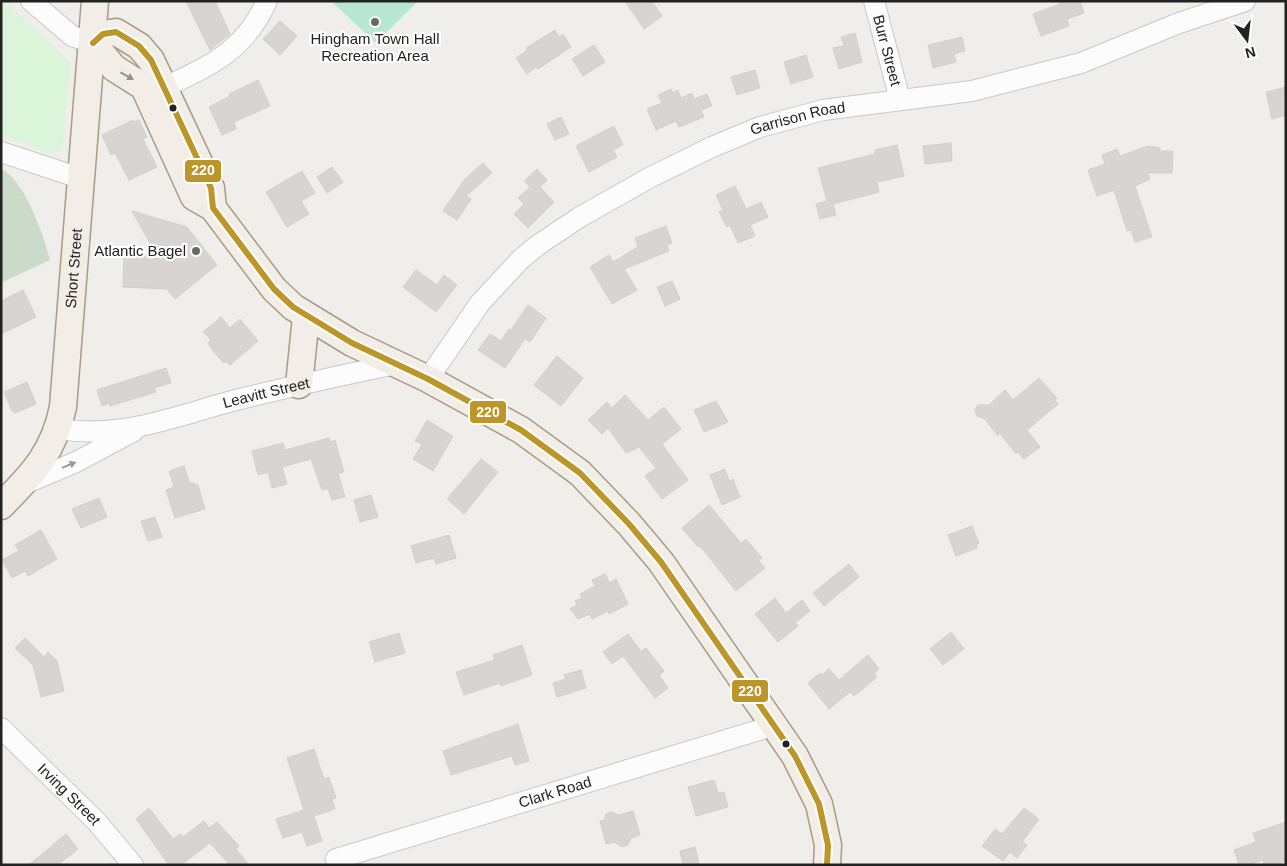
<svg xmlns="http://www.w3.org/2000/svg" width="1287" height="866" viewBox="0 0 1287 866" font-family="Helvetica,sans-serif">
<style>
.cemetery{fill:#cadbca}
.park{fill:#daf5da}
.pitch{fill:#b7e6d2}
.building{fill:#d7d4d2;stroke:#d3d0cc}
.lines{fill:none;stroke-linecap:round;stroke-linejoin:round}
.minor-casing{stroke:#c9c8c7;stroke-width:22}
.major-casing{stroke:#a79c86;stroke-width:29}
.minor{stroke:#fdfcfc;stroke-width:20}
.major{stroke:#f3ede7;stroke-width:26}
.bus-1-casing{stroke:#fff;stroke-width:10}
.bus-1{stroke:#bd9629;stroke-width:6}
.oneway{fill:#95928e}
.oneway2{fill:#9a9a9a}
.poi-dot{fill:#6a6968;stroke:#fff;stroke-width:2}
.bus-dot{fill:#222;stroke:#fff;stroke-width:2}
.labels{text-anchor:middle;stroke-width:4.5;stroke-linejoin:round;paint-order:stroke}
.poi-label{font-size:15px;fill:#222;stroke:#fff}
.street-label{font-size:15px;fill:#222;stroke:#fff}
.line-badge{stroke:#fff;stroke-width:2}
.badge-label{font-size:14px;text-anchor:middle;font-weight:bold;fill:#fff}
</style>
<rect width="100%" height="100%" fill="#f0eeeb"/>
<path class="cemetery" d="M1,169C24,178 44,237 50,260L1,283Z"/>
<path class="park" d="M1,1H5L70,62L63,146L58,152L50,153L1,134Z"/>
<path class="pitch" d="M331,1H418L376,43Z"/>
<path class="building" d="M186,1H215L230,34L210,50Z
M625,1H652L662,16L644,29Z
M1059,1H1080L1084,13L1067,19L1069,26L1041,36L1033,14L1060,4Z
M280,21L297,36L280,55L263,39Z
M555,30L559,37L563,34L571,47L538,69L536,67L527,74L516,58L528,50L526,48Z
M855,33L862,62L839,69L833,48L844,46L841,37Z
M962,37L965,51L954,54L956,62L933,68L928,45Z
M594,45L605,62L583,76L572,59Z
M806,55L813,77L791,84L784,62Z
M755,70L760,88L737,95L731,77Z
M258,80L270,106L234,122L236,129L222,135L209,107L230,96L229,94Z
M1286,87V115L1272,119L1266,92Z
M671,89L673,93L678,90L681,98L692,93L694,99L707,94L712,106L701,110L704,117L679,127L676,121L656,130L647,109L662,103L658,95Z
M561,117L569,134L555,140L547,124Z
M133,120L134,122L139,120L147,137L143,139L157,167L129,180L115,153L111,155L102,135Z
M614,126L623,145L613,150L617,157L589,172L576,146Z
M951,143L952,161L925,164L923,146Z
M897,145L904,176L877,182L879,192L833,204L836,215L820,219L816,204L827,201L818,168L875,154V150Z
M1148,146L1160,148V151H1173L1172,173H1148L1150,179L1135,186L1152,237L1135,242L1131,230L1127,231L1114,190L1097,196L1088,170L1105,164L1102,155L1117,149L1120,156Z
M483,163L492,173L466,196L471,199L457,220L443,211L465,179Z
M332,167L343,182L327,193L317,177Z
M537,169L547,180L540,187L554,202L528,228L514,214L524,204L518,198L530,187L524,181Z
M302,171L315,193L301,201L309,214L287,227L266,192Z
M735,186L746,209L761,202L768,217L750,225L755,236L738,243L730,225L727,227L719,212L723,210L716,195Z
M132,211L187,227L217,265L175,299L167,289L123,287L124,254L157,256Z
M666,226L672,243L667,245L669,251L624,269L637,290L612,304L590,267L609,255L613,262L638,247L635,238Z
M416,270L437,285L444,275L457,285L436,312L403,287Z
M672,281L680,299L665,306L657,287Z
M23,290L36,317L1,334V301Z
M528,305L546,318L530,342L525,339L505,368L478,350L490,334L501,341L509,329L511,330Z
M221,317L230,328L240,319L258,341L230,365L226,361L224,363L214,352L208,343L211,340L203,332Z
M557,356L583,378L561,406L534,385Z
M166,368L171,383L154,388L156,392L110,406L109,403L102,406L97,390Z
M1039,378L1057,398L1055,400L1058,404L1027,430L1040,447L1024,459L1018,452L1016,454L999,432L998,436L985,419L977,416L975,410L978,405H989L1005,390L1013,400Z
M27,382L36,404L15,413L12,411L4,392Z
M625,395L648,420L664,407L681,429L662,444L688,480L662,499L645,476L656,468L639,447L626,453L608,428L602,434L588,420L607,402L612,408Z
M716,401L728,422L704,432L694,410Z
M427,420L453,436L433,471L413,459L422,444L415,441Z
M329,438L330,442L335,440L344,472L338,473L345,497L332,500L328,489L322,490L311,459L282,467L287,484L272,488L268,472L258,475L252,451L283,443L285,450Z
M481,459L498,472L464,514L447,499Z
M184,466L189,482L198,485L205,509L175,518L166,490L174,487L169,471Z
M725,469L729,481L733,479L740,497L722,505L710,475Z
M371,495L378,517L360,522L354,500Z
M99,498L107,517L81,528L72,509Z
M709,505L741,543L746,539L762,558L759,561L765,568L736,591L700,546L698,547L682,528Z
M155,517L162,537L148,541L141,521Z
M972,526L979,543L976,545L977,548L956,556L948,535Z
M41,530L57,559L28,576L25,571L12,578L2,560L19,551L15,545Z
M449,535L456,558L436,564L434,558L416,563L411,546Z
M849,564L859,577L824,606L813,593Z
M605,574L610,583L616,579L628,604L609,614L608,611L592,619L590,614L578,619L570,609L577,605L575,601L582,598L580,594L595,586L592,580Z
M775,598L786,613L802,600L810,611L795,623L798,626L778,642L755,614Z
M951,632L964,649L943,665L930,649Z
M399,633L405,653L375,662L369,642Z
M628,634L641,651L646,648L664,671L659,675L668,688L655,698L623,656L612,664L603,652Z
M25,638L44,657L48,652L57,661L64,691L41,697L33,665L15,648Z
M522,645L532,675L501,686L500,683L464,695L456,672L495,660L493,655Z
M868,655L879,669L874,673L877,677L854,696L850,692L829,709L808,683L820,673L822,675L829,669L839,680Z
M581,670L586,688L557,697L553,683L566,679L564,675Z
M518,724L529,761L515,765L512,756L451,775L443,751Z
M314,749L324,779L329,777L336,798L332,799L335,809L314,816L322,841L307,846L302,832L283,838L276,819L304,810L287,758Z
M714,780L718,793L724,792L728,807L696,816L688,787Z
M149,808L173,839L180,834L183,837L204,821L209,828L217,822L239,846L236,849L249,865H230L210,843L181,865H169L136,819Z
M1024,808L1039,819L1022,842L1027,845L1017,858L1010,852L1003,861L982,846L995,829L1002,834Z
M633,811L640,835L631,838L628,845L622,847L614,842L606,844L600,821L604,820L606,814L612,812L618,815Z
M1286,822V861L1274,865H1264L1263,860L1248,865H1239L1234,850L1256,842L1253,833Z
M66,834L78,849L58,865H29Z
M695,847L699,863L683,865L680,851Z"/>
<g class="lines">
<defs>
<g id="minor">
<path d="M31,1L72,36L93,43"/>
<path id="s1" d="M874,1L900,100"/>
<path d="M151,94C202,68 242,57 267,1"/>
<path d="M1,152L80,178"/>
<path id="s2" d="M428,379L480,303L521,259L538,245L580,217L649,178L712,147L760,127L823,110L972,91L1081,63L1179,23L1245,1"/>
<path id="s3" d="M59,429C124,439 175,416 236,400C289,387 342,375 396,364"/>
<path d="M24,484L76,462L134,431"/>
<path id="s4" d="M1,728L96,821L133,865"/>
<path id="s5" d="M336,859L772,726"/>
</g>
<g id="major">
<path d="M93,43L114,68L144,87L194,197L213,208L274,289L293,307L352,343L428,379L521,430L580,473L629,524L661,562L795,756L819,804L828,845L827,865"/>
<path d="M93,43L103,34L116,32L139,46L151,60L211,188L213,208"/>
<path d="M299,385L306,317"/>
<path id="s6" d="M1,506C33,474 54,452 63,407L95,1"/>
</g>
</defs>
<use href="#minor" class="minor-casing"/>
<use href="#major" class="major-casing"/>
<use href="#minor" class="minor"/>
<use href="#major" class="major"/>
<defs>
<path id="bus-1" d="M93,43L103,34L116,32L139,46L151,60L211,188L213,208L274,289L293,307L352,343L428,379L521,430L580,473L629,524L661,562L795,756L819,804L828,845L827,865"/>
</defs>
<use href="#bus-1" class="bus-1-casing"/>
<use href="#bus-1" class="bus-1"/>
</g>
<defs><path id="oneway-solid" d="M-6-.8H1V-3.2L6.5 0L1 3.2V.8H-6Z" transform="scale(1.25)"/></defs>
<use class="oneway" href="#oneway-solid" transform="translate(127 76) rotate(29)"/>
<use class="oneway2" href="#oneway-solid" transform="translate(69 465) rotate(-22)"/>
<g class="poi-dot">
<circle cx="375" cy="22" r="5"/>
<circle cx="196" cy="251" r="5"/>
</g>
<g class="bus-dot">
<circle cx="173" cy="108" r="4.5"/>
<circle cx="786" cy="744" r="4.5"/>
</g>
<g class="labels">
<g class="poi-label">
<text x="375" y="44">Hingham Town Hall<tspan x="375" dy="17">Recreation Area</tspan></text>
<text x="186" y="256" text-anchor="end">Atlantic Bagel</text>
</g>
<g class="street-label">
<text dy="5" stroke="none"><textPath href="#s1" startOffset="51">Burr Street</textPath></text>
<text dy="5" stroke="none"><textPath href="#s2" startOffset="465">Garrison Road</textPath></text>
<text dy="5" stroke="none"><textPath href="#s6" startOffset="258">Short Street</textPath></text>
<text dy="5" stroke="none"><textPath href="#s3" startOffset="212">Leavitt Street</textPath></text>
<text dy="5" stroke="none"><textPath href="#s5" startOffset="229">Clark Road</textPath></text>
<text dy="5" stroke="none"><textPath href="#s4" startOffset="95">Irving Street</textPath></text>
</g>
</g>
<g class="line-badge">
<rect x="184" y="159" width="38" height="24" rx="5" fill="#bd9629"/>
<rect x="469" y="400" width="38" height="24" rx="5" fill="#bd9629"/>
<rect x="731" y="679" width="38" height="24" rx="5" fill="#bd9629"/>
</g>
<g class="badge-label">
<text x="203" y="175">220</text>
<text x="488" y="417">220</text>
<text x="750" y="696">220</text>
</g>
<rect width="1287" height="866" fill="none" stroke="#222222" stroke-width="5"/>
<g transform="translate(1247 40) rotate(165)" stroke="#ffffff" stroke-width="4" paint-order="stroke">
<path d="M0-4L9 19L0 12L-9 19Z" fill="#222222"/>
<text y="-8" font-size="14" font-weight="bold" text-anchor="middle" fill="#222222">N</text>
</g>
</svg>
